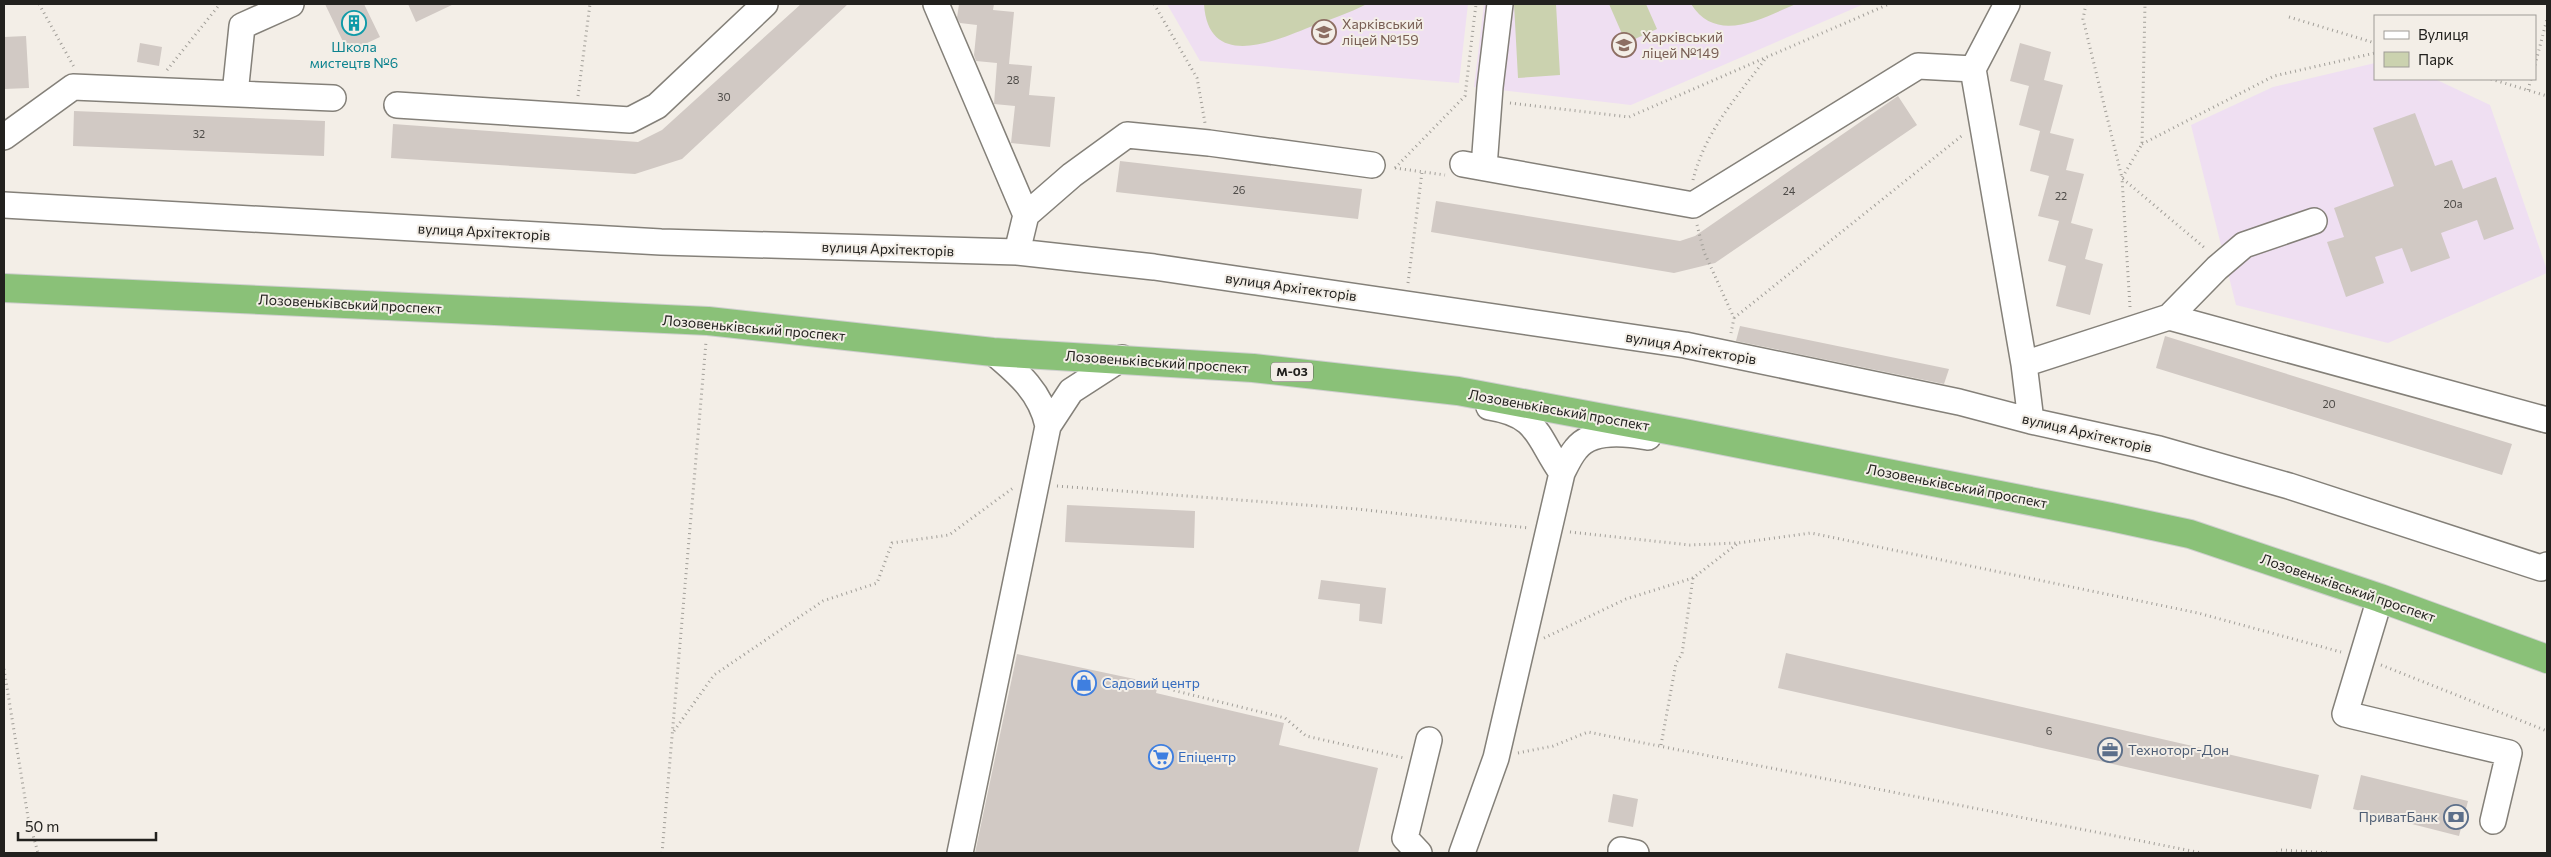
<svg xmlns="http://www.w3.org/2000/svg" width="2551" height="857" viewBox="0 0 2551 857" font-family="Commissioner,sans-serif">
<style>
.education{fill:#efdff2}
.green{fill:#cbd2af}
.building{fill:#d1c9c4}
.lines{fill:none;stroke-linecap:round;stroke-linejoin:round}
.minor-casing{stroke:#848079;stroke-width:28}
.highway-casing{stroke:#cecece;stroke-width:30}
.path{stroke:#a19e98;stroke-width:3;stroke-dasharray:1 4;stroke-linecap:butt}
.minor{stroke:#fff;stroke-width:25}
.highway{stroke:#8ac178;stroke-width:28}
.labels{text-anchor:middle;stroke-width:4;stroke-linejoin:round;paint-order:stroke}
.number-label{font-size:11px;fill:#4e4b48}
.shield{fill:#f3eee7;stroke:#615e5a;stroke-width:1}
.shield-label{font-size:12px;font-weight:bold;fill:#22211e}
.education-label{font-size:14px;fill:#785e54;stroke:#f3eee7;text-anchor:start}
.culture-label{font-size:14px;fill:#0d838f;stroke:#f3eee7}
.street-label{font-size:14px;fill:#22211e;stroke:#f3eee7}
.shop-label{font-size:14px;fill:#366cbe;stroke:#f3eee7;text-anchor:start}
.service-label{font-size:14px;fill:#4e5e75;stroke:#f3eee7;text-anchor:start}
</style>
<rect width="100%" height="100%" fill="#f3eee7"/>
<path class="education" d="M1167,4H1468L1459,83L1200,61Z
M1484,4H1864L1631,105L1474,87Z
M2375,63V79H2435L2490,105L2547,270V273L2388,343L2236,305L2191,125L2273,87Z"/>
<path class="green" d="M1204,4H1367C1349,13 1329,20 1310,27C1273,42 1208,70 1204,4Z
M1514,4H1556L1560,75L1518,78Z
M1609,4H1646L1657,29L1626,43Z
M1691,4H1796C1762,18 1717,45 1691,4Z"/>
<path class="building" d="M325,4H364L380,37L348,52Z
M408,4H454L416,22Z
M801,4H848L682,159L635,174L391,158L393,124L638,142L662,130Z
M959,4H994L993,10L1014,12L1009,64L1032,66L1029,95L1055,97L1050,147L1011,143L1015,106L994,104L997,63L976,61L974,55L977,25L960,23L957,18Z
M26,36L29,88L4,89V37Z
M140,43L162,47L159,66L137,62Z
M2020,43L2051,52L2044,80L2063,85L2050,133L2074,139L2066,170L2084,174L2071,223L2093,229L2085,259L2103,264L2090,315L2056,306L2066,266L2048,261L2059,221L2038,216L2049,176L2030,171L2040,131L2019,125L2029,86L2010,81Z
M1898,96L1917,125L1715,263L1674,273L1431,232L1436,201L1680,241L1695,236Z
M74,111L325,121L324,156L73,146Z
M2415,113L2435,166L2452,160L2463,189L2496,177L2514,229L2484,240L2477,220L2441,233L2450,258L2411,272L2402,248L2375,257L2384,283L2346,297L2327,242L2344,237L2334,208L2394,186L2373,128Z
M1120,161L1362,189L1358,219L1116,192Z
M1740,326L1949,369L1944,384L1736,341Z
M2165,336L2512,444L2502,475L2156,368Z
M1067,505L1195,511L1194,548L1065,542Z
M1321,580L1386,588L1382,624L1359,621L1360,604L1318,599Z
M1786,653L2319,775L2311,809L1778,688Z
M1017,654L1158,684L1156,693L1284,723L1279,745L1378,768L1358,853H975Z
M2361,775L2468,801L2459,836L2353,809Z
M1613,794L1638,799L1633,827L1608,822Z"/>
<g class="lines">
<defs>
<path id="minor" d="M936,4L1026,215
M2007,4L1973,69L2024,364L2031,421
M235,94L242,26L291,4
M397,105L630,120L657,106L765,4
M4,137L73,87L333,98
M1463,164L1693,205L1918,66L1973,69
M1484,167L1490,87L1500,4
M4,205L661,242L1017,252L1154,267L1685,345L1959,402L2031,421L2159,449L2289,486L2541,568L2547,565
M1017,252L1026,215L1072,175L1127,135L1209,143L1372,165
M2169,317L2217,268L2244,245L2314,221
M993,352C1018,373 1041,392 1048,426
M2024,364L2169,317L2547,420
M1489,407C1540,415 1537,438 1562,473C1566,465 1570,456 1576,449C1591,429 1626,433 1648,437
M2380,598L2345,714L2509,753L2493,821
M960,853L1048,426L1071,391L1122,358
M1419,853L1405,838L1429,740
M1462,853L1496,758L1562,473
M1621,853V850L1636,853"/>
<path id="highway" d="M4,288L708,321L993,352L1253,368L1458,391L1689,434L2111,517L2190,534L2380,598L2547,659"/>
</defs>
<use href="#minor" class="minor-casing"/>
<use href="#highway" class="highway-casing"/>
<path class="path" d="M39,4L74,67
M1154,4L1197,78L1205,123
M2086,4L2083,19L2122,178L2206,249
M2289,17L2375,43
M2535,65L2547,19
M167,70L220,4
M2491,79L2547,96
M2528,90L2531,79
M578,96L590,4
M1510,103L1629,117L1889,4
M2142,144L2274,76L2375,53
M1395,168L1465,96L1476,4
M1395,168L1445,175
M1693,180C1705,131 1737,97 1766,58
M1697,225L1704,252L1734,318L1731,333
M1408,283L1422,172
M2130,307L2122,178L2142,144L2145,4
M1734,318L1964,134
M1057,486L1357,509L1529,528
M1570,532L1690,545L1738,543L1811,533L2198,613L2341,652
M1544,638L1626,599L1693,578L1737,544
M2381,665L2547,731
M4,669L28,817L38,853
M1164,688L1285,718L1306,736L1404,758
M674,731L714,675L823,601L877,583L892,543L949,535L1013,488
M1661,745L1676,663L1682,654L1693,578
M1518,753L1553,746L1588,732L2202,853
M662,853L706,342
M2277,853L2281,850L2331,853"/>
<use href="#minor" class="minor"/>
<use href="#highway" class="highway"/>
</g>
<defs>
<symbol id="building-ring" viewBox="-11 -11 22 22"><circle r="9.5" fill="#f3eee7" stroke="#0f9aa8" stroke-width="1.5"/><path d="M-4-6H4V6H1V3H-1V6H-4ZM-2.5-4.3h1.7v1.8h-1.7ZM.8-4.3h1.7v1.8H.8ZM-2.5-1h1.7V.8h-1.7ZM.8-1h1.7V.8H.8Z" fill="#0f9aa8"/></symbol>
<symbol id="school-ring" viewBox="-11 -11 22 22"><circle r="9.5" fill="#f3eee7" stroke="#8d6e63" stroke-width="1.5"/><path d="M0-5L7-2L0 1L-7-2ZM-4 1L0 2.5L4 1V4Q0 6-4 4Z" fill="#8d6e63"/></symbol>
<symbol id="shop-ring" viewBox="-11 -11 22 22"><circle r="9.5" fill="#f3eee7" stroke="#3f7fe0" stroke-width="1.5"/><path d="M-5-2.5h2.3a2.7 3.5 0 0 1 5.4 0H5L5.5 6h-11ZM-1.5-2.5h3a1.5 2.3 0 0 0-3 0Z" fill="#3f7fe0"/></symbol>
<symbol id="office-ring" viewBox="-11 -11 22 22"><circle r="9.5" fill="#f3eee7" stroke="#5c6f8a" stroke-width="1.5"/><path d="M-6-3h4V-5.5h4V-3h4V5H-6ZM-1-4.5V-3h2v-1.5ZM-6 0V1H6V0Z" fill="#5c6f8a"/></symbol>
<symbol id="supermarket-ring" viewBox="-11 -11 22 22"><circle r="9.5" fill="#f3eee7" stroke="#3f7fe0" stroke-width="1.5"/><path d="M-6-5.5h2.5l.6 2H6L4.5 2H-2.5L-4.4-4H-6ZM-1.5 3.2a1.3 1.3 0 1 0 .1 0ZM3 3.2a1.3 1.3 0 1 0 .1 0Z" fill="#3f7fe0"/></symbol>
<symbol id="bank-ring" viewBox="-11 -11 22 22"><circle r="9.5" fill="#f3eee7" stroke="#5c6f8a" stroke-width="1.5"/><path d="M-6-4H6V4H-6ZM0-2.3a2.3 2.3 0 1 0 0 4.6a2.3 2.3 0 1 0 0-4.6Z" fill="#5c6f8a"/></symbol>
</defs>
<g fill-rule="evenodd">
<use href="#building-ring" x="340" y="9" width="28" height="28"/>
<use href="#school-ring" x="1310" y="18" width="28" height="28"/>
<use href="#school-ring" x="1610" y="31" width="28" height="28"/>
<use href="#shop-ring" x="1070" y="669" width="28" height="28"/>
<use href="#office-ring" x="2096" y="736" width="28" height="28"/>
<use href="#supermarket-ring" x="1147" y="743" width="28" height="28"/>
<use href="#bank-ring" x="2442" y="803" width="28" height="28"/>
</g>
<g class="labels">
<g class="number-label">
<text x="1013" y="84">28</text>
<text x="724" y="101">30</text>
<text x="199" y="138">32</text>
<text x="1239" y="194">26</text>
<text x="1789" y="195">24</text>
<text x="2061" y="200">22</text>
<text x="2453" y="208">20а</text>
<text x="2329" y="408">20</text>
<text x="2049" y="735">6</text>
</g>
<rect class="shield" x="1271" y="362.5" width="42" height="19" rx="4"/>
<g class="shield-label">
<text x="1292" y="376">М-03</text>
</g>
<g class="education-label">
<text x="1342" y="29">Харківський<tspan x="1342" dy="16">ліцей №159</tspan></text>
<text x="1642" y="42">Харківський<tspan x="1642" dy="16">ліцей №149</tspan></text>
</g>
<g class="culture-label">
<text x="354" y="52">Школа<tspan x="354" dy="16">мистецтв №6</tspan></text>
</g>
<g class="street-label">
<text transform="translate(484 232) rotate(3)" y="5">вулиця Архітекторів</text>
<text transform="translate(888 249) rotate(2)" y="5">вулиця Архітекторів</text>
<text transform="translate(1291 287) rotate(8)" y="5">вулиця Архітекторів</text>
<text transform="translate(350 304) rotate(3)" y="5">Лозовеньківський проспект</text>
<text transform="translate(754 328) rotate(5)" y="5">Лозовеньківський проспект</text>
<text transform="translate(1691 348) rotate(10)" y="5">вулиця Архітекторів</text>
<text transform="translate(1157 362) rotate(4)" y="5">Лозовеньківський проспект</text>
<text transform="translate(1559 410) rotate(10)" y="5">Лозовеньківський проспект</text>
<text transform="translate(2087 433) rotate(13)" y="5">вулиця Архітекторів</text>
<text transform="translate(1957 486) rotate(11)" y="5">Лозовеньківський проспект</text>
<text transform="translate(2348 588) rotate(19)" y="5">Лозовеньківський проспект</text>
</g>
<g class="shop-label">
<text x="1102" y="688">Садовий центр</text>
<text x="1178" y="762">Епіцентр</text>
</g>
<g class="service-label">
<text x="2128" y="755">Техноторг-Дон</text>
<text x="2438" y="822" text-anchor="end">ПриватБанк</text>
</g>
</g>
<rect width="2551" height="857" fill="none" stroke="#22211e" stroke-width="10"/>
<rect x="2374" y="15" width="162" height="65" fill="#f3eee7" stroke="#9f9c97"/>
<rect x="2384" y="31" width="25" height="8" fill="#ffffff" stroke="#9f9c97"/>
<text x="2418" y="40" font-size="15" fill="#22211e">Вулиця</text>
<rect x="2384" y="52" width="25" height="15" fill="#cbd2af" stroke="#9f9c97"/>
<text x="2418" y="65" font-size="15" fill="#22211e">Парк</text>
<path d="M18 832v8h138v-8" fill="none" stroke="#22211e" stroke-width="2.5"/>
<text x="25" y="832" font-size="15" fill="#22211e" stroke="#f3eee7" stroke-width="4" paint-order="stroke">50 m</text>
</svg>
